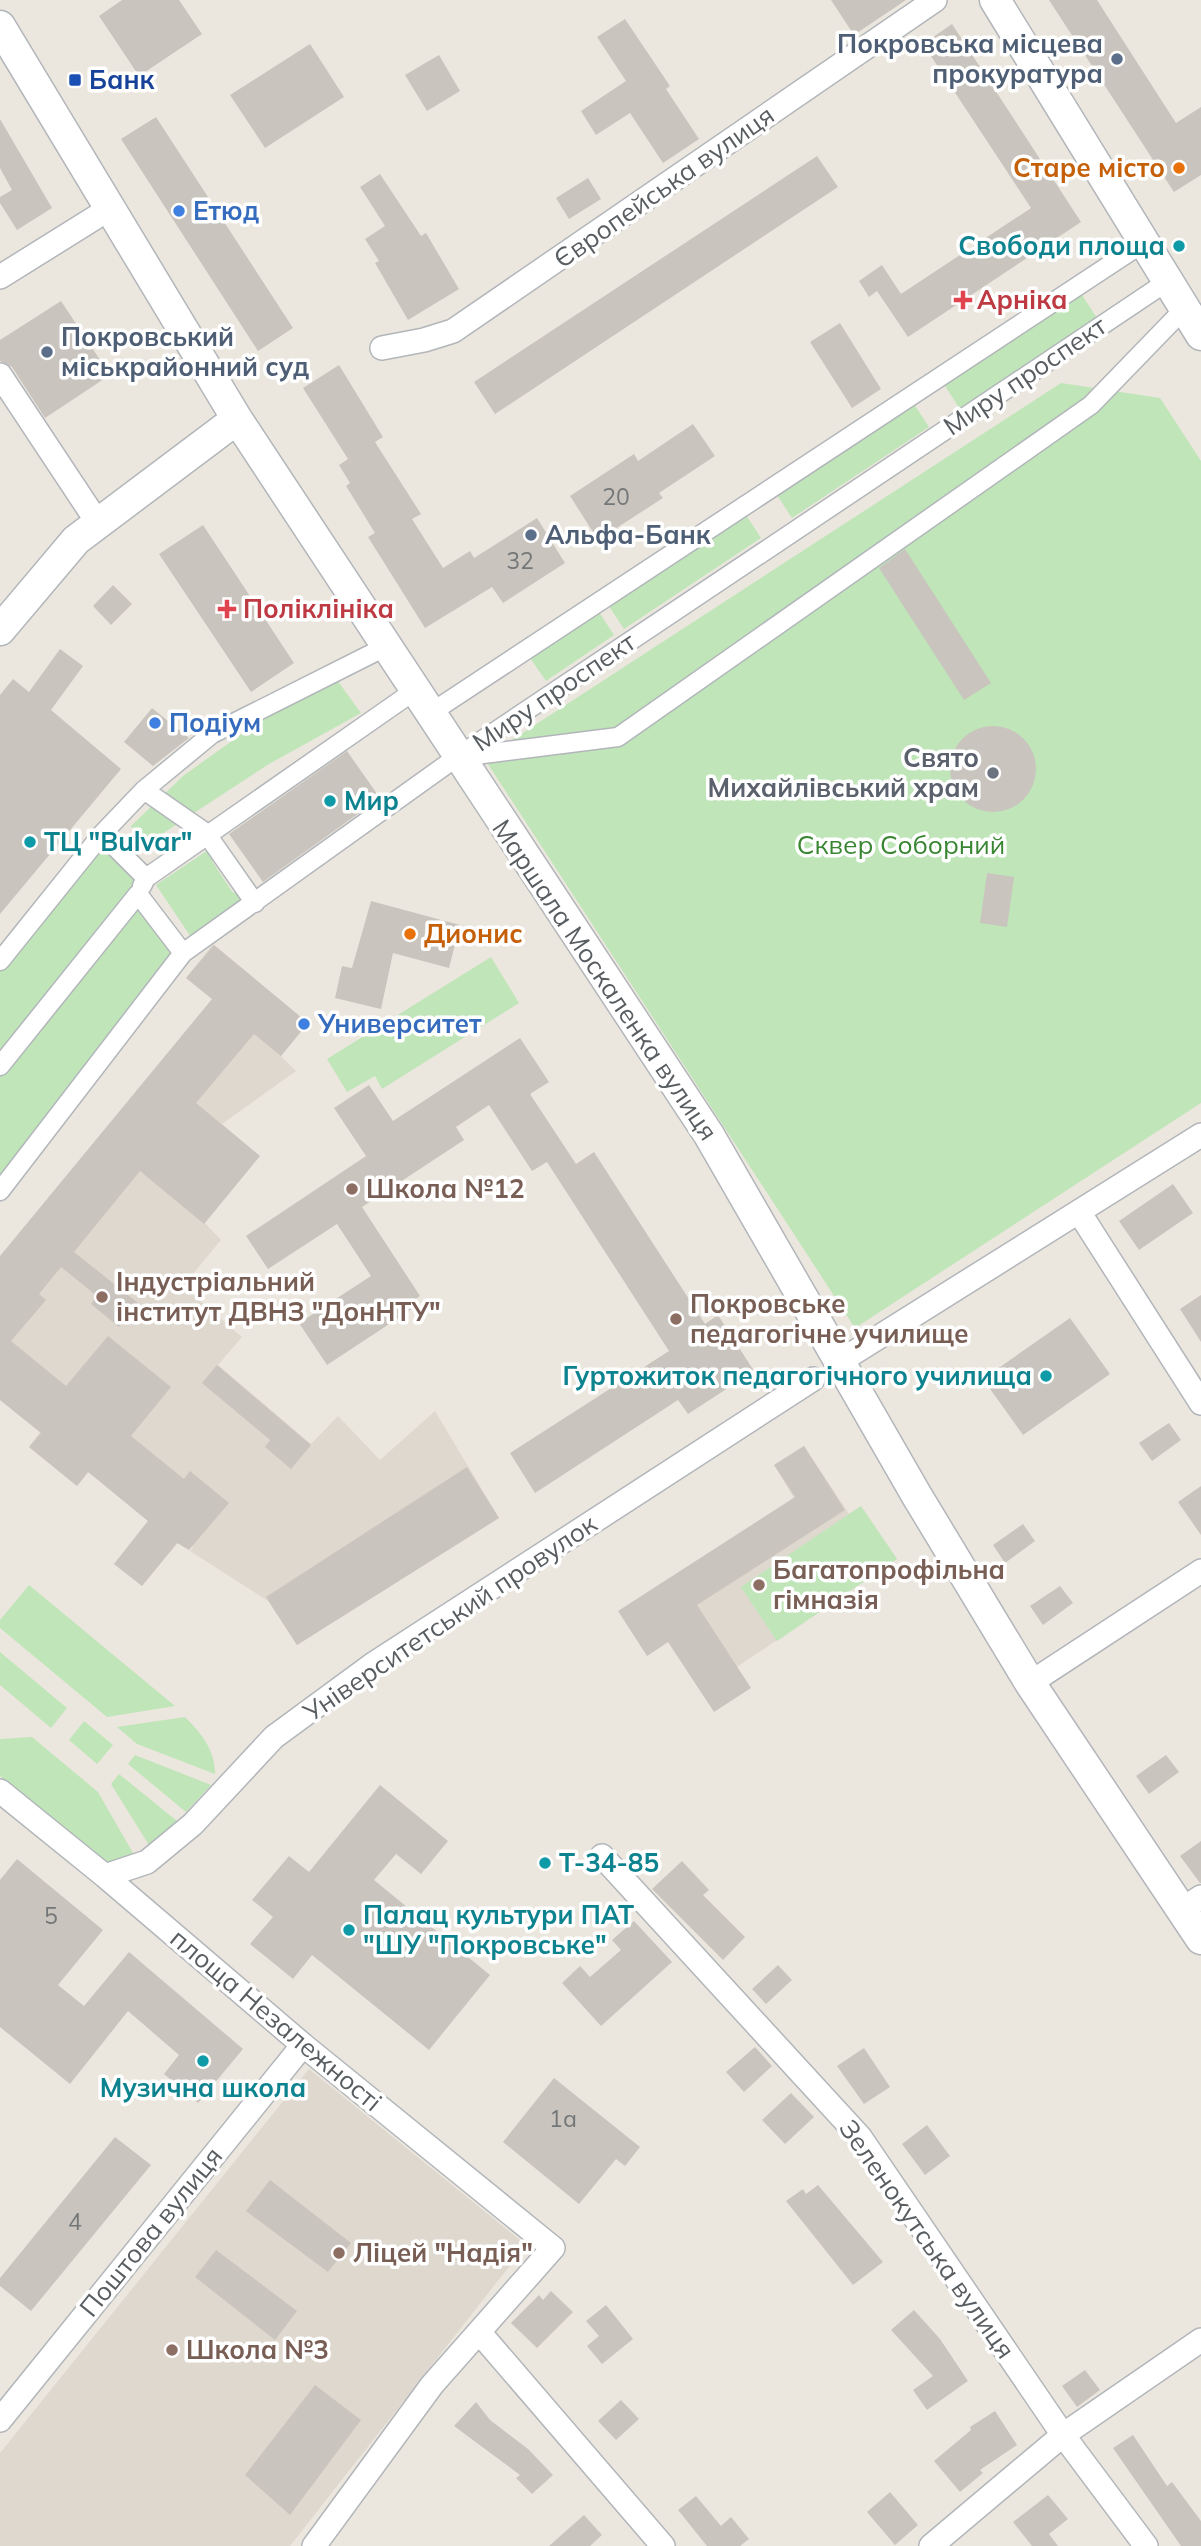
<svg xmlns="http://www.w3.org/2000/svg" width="1201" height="2546" viewBox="0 0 1201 2546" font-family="Mulish,sans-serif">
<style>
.education{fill:#ded8cf}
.green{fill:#bfe5b9}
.building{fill:#c9c4be}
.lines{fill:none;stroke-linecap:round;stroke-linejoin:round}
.pedestrian-casing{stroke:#b2b6ba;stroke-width:21}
.minor-casing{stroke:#b2b6ba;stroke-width:26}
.tertiary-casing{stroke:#b2b6ba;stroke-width:33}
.pedestrian{stroke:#fff;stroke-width:18}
.minor{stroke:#fff;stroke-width:23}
.tertiary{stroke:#fff;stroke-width:30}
.service-dot{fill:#5c6f8a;stroke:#fff;stroke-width:2.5}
.transit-dot{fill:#1a4fb4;stroke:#fff;stroke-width:2.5}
.food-dot{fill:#e8710a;stroke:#fff;stroke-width:2.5}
.shop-dot{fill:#3f7fe0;stroke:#fff;stroke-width:2.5}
.culture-dot{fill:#0f9aa8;stroke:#fff;stroke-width:2.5}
.health-dot{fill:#e0444e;stroke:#fff;stroke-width:2.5}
.worship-dot{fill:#6b7280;stroke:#fff;stroke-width:2.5}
.education-dot{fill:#8d6e63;stroke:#fff;stroke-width:2.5}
.labels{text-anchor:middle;stroke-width:7;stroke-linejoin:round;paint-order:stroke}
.number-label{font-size:23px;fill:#747778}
.service-label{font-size:26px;font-weight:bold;fill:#4e5e75;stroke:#fff;text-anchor:start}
.transit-label{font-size:26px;font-weight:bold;fill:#164399;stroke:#fff;text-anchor:start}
.food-label{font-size:26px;font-weight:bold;fill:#c56008;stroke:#fff;text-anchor:end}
.street-label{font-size:26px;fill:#585d61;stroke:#fff}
.shop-label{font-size:26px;font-weight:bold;fill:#366cbe;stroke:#fff;text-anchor:start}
.culture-label{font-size:26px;font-weight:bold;fill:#0d838f;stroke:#fff;text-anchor:start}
.health-label{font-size:26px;font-weight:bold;fill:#be3a42;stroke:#fff;text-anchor:start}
.worship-label{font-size:26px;font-weight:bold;fill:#5b616d;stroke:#fff;text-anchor:end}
.park-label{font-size:26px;fill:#388631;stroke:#fff}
.education-label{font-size:26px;font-weight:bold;fill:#785e54;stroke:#fff;text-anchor:start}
</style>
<rect width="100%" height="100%" fill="#ece7de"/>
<path class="education" d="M213,944L308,1023L281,1056L296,1071L222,1124L260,1156L205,1223L221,1240L183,1286L242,1337L218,1365L311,1444L338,1416L380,1460L435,1411L499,1518L297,1645L268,1601L190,1551L193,1547L182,1538L142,1586L114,1564L148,1521L89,1472L77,1486L29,1447L40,1432L0,1400V1256L229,1013L186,978Z
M804,1446L849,1514L861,1506L897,1559L737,1667L668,1642L647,1656L794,1498L774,1465Z
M309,2069L526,2245L290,2546H0V2453Z"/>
<path class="green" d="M1080,292L1097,318L960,409L943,383Z
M1061,383L1160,398L1201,461V1103L855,1328L484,758Z
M912,401L929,427L792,518L775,492Z
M744,512L761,538L624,629L607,603Z
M597,609L614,635L546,681L528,655Z
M334,676L361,713L269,764L145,845L131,826L183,776L250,728Z
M102,834L146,878L138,895L183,953L0,1186V962Z
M211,848L217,857L212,861L233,893L238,890L246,901L191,937L156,885Z
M491,957L519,1003L382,1089L375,1076L347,1092L327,1059Z
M861,1506L897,1559L777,1641L741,1587Z
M29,1585L175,1706L107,1717L0,1628V1620Z
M0,1652L67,1708L51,1728L0,1685Z
M185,1717C202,1734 215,1750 215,1774L137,1744L117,1727Z
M84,1721L113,1745L97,1764L69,1740Z
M32,1737L98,1792L137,1860L105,1862L0,1776V1739Z
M135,1755L211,1785L186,1812L128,1764Z
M119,1774L177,1821L152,1850L111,1784Z"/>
<path class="building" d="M122,0H179L202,34L139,76L99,16Z
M831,0H906L854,35Z
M1049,0H1097L1176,123L1201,107V175L1174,192Z
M625,19L670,86L666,89L699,139L663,163L630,113L596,135L581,111L626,81L597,37Z
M952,24L1081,222L908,337L877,291L869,297L859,281L882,265L901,294L1031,208L923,44Z
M310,44L344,97L265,148L230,95Z
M439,55L460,91L427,111L405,75Z
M156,117L293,328L258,351L121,139Z
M0,119L52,208L17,230L0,203V197L12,190L0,168Z
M817,156L838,187L495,414L474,382Z
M380,174L421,236L426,233L459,289L408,320L375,263L379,261L365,239L385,226L360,187Z
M588,178L601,199L569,219L556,198Z
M61,301L110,375L45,418L12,367L0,361V340Z
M840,323L881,389L852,408L810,342Z
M339,365L383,437L375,442L421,514L412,519L443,568L470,551L474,558L537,518L565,563L503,603L492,587L425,628L368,537L375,533L346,486L350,483L339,465L348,459L303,388Z
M693,424L715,456L659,493L663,498L598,540L570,496L634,454L638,461Z
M203,525L294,663L251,692L159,554Z
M905,549L991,683L964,700L879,568Z
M113,585L132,604L111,625L93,606Z
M60,649L83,666L51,710L121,769L0,914V695L13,679L29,692Z
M152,708L189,738L153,766L124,742Z
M950 769a43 43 0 1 1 86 0a43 43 0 1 1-86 0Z
M347,751L380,798L263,882L229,834Z
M987,873L1014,877L1007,927L980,923Z
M371,901L460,925L449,968L393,953L381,1009L335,998L342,966L352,968Z
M214,945L308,1023L281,1056L254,1034L196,1103L260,1156L204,1224L140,1171L74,1252L138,1303L119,1327L91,1304L97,1296L61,1267L39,1294L46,1300L11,1341L66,1386L108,1336L171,1387L131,1436L184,1479L190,1471L229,1503L189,1550L177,1543L142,1586L114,1564L148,1521L88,1472L77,1486L29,1447L41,1433L0,1400V1256L212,999L186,978Z
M520,1038L549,1082L530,1094L576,1164L594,1152L705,1324L718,1315L754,1371L688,1414L678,1400L535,1493L510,1453L669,1351L547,1162L532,1171L489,1105L456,1127L464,1140L362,1207L420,1296L408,1304L412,1309L327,1365L299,1323L371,1276L337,1224L268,1269L246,1236L366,1156L334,1108L369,1085L393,1121Z
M1173,1184L1193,1213L1139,1250L1119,1221Z
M1201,1295V1342L1180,1309Z
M1070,1318L1110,1374L1023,1435L983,1379Z
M217,1365L311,1445L291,1469L265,1447L270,1440L202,1383Z
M1169,1423L1181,1440L1152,1461L1139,1443Z
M804,1446L845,1510L697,1605L751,1688L714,1712L668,1642L647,1656L618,1611L795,1497L774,1465Z
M467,1467L499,1518L297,1645L266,1597Z
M1201,1486V1535L1178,1502Z
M1023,1524L1035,1541L1005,1563L993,1545Z
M1060,1586L1073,1603L1043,1625L1030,1606Z
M1166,1755L1179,1772L1149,1794L1136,1776Z
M380,1785L448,1841L421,1874L396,1854L374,1880L490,1975L429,2050L312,1955L293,1979L250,1944L273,1917L252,1900L289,1856L309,1872Z
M1201,1841V1883H1200L1180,1856Z
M17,1859L103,1930L58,1985L84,2006L129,1952L243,2049L198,2103L164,2074L179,2055L128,2011L70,2084L0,2027V1880Z
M682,1861L709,1890L703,1895L745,1937L723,1960L652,1889Z
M634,1921L672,1962L601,2026L562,1983L580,1966L590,1977L621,1950L612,1940Z
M778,1965L792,1980L766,2004L752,1989Z
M755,2047L772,2066L744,2092L726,2072Z
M864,2048L890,2087L864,2104L837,2066Z
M554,2078L640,2147L625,2166L616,2159L579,2204L503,2142Z
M791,2093L814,2117L785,2144L762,2120Z
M927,2125L950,2156L925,2175L902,2144Z
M115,2137L151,2165L31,2311L0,2286V2278Z
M270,2180L351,2243L328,2272L246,2211Z
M818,2185L883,2262L853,2285L786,2201L803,2189L806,2194Z
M216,2250L297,2311L275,2340L195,2277Z
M551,2291L573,2312L537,2348L511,2323L539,2295L543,2300Z
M606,2305L633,2339L602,2364L587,2346L599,2336L586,2321Z
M914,2310L940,2339L968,2381L927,2410L913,2390L933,2376L891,2330Z
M1085,2370L1100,2390L1077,2407L1062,2386Z
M315,2385L361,2420L290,2515L245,2475Z
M621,2400L639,2419L616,2440L598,2421Z
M476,2402L490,2420L528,2449L553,2475L532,2494L516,2478L520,2475L454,2426Z
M995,2411L1017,2445L980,2470L983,2473L960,2492L934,2461L971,2430L970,2427Z
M1133,2435L1167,2486L1172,2482L1201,2521V2546H1181L1113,2448Z
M890,2492L918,2525L895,2545L867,2512Z
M1048,2495L1068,2519L1049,2534L1058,2546H1032L1013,2522Z
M696,2496L721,2526L731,2517L749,2539L740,2546H707L678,2510Z
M584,2515L602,2535L590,2546H549Z"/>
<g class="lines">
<defs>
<path id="pedestrian" d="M429,714L1143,243
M460,757L618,737L1091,405L1184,309
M144,790L206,833L255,903
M102,834L144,790L212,734L385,647
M146,878L414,691
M0,961L102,834L146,878L142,886
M0,1066L138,894L183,953
M0,1191L183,953L457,757L1168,281"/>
<path id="minor" d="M0,277L109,209
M382,348L424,340L453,331L935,0
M0,375L98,523
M1079,1212L1201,1403
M839,1362L1201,1135
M1030,1683L1201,1571
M0,1791L105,1876L303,2045L553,2248L432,2385L314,2546
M602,1856L860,2137L1063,2435L1146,2546
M105,1876L147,1862L193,1824L274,1737L372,1665L813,1379
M1181,1910L1201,1897
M479,2332L663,2546
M0,2420L303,2045
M931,2546L1063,2435L1201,2340"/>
<path id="tertiary" d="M995,0L1201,335
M0,26L237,419L709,1135L917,1496L1030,1683L1201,1939
M0,630L76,540L237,419"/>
</defs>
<use href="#pedestrian" class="pedestrian-casing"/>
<use href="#minor" class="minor-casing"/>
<use href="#tertiary" class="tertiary-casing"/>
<use href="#pedestrian" class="pedestrian"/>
<use href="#minor" class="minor"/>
<use href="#tertiary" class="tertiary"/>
</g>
<g class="service-dot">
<circle cx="1117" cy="59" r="7"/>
<circle cx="47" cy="352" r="7"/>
<circle cx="531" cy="535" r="7"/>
</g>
<rect class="transit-dot" x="68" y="73" width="14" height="14" rx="3.5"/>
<g class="food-dot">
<circle cx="1179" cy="168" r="7"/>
<circle cx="410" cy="934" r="7"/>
</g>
<g class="shop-dot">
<circle cx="179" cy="211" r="7"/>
<circle cx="155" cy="723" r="7"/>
<circle cx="304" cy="1024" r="7"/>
</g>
<g class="culture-dot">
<circle cx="1179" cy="246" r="7"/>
<circle cx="330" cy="801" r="7"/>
<circle cx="30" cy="842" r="7"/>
<circle cx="1046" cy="1376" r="7"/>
<circle cx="545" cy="1863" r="7"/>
<circle cx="349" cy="1930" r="7"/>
<circle cx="203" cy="2061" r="7"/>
</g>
<g class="health-dot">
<path d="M959.5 289.5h7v7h7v7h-7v7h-7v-7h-7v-7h7z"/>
<path d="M223.5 598.5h7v7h7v7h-7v7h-7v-7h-7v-7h7z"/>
</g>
<circle class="worship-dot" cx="993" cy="773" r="7"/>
<g class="education-dot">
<circle cx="352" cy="1189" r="7"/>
<circle cx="102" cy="1297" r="7"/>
<circle cx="676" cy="1319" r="7"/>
<circle cx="759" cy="1585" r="7"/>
<circle cx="339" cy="2253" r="7"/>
<circle cx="172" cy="2350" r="7"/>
</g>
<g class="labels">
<g class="number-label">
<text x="616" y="505">20</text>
<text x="520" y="569">32</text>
<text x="51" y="1924">5</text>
<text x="563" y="2127">1а</text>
<text x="75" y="2230">4</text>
</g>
<g class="service-label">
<text x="1103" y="53" text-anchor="end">Покровська місцева<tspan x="1103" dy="30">прокуратура</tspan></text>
<text x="61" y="346">Покровський<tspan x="61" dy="30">міськрайонний суд</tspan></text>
<text x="545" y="544">Альфа-Банк</text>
</g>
<g class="transit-label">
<text x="89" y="89">Банк</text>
</g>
<g class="food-label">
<text x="1165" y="177">Старе місто</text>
<text x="424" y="943" text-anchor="start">Дионис</text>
</g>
<g class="street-label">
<text transform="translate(664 187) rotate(-35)" y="9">Європейська вулиця</text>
<text transform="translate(1025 376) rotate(-34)" y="9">Миру проспект</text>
<text transform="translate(554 692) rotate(-34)" y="9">Миру проспект</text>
<text transform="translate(605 980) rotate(56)" y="9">Маршала Москаленка вулиця</text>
<text transform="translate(450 1618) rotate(-34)" y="9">Університетський провулок</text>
<text transform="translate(276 2020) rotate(40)" y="9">площа Незалежності</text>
<text transform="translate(151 2232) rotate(-51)" y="9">Поштова вулиця</text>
<text transform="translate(927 2239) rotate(55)" y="9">Зеленокутська вулиця</text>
</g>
<g class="shop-label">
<text x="193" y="220">Етюд</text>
<text x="169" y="732">Подіум</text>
<text x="318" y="1033">Университет</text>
</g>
<g class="culture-label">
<text x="1165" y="255" text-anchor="end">Свободи площа</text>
<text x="344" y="810">Мир</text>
<text x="44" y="851">ТЦ "Bulvar"</text>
<text x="1032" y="1385" text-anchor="end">Гуртожиток педагогічного училища</text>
<text x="559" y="1872">Т-34-85</text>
<text x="363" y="1924">Палац культури ПАТ<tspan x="363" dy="30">"ШУ "Покровське"</tspan></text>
<text x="203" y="2097" text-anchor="middle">Музична школа</text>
</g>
<g class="health-label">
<text x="977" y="309">Арніка</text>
<text x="243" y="618">Поліклініка</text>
</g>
<g class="worship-label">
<text x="979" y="767">Свято<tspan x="979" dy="30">Михайлівський храм</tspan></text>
</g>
<g class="park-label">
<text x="901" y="854">Сквер Соборний</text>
</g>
<g class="education-label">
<text x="366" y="1198">Школа №12</text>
<text x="116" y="1291">Індустріальний<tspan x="116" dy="30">інститут ДВНЗ "ДонНТУ"</tspan></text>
<text x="690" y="1313">Покровське<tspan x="690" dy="30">педагогічне училище</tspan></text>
<text x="773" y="1579">Багатопрофільна<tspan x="773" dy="30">гімназія</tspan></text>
<text x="353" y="2262">Ліцей "Надія"</text>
<text x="186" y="2359">Школа №3</text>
</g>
</g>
</svg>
